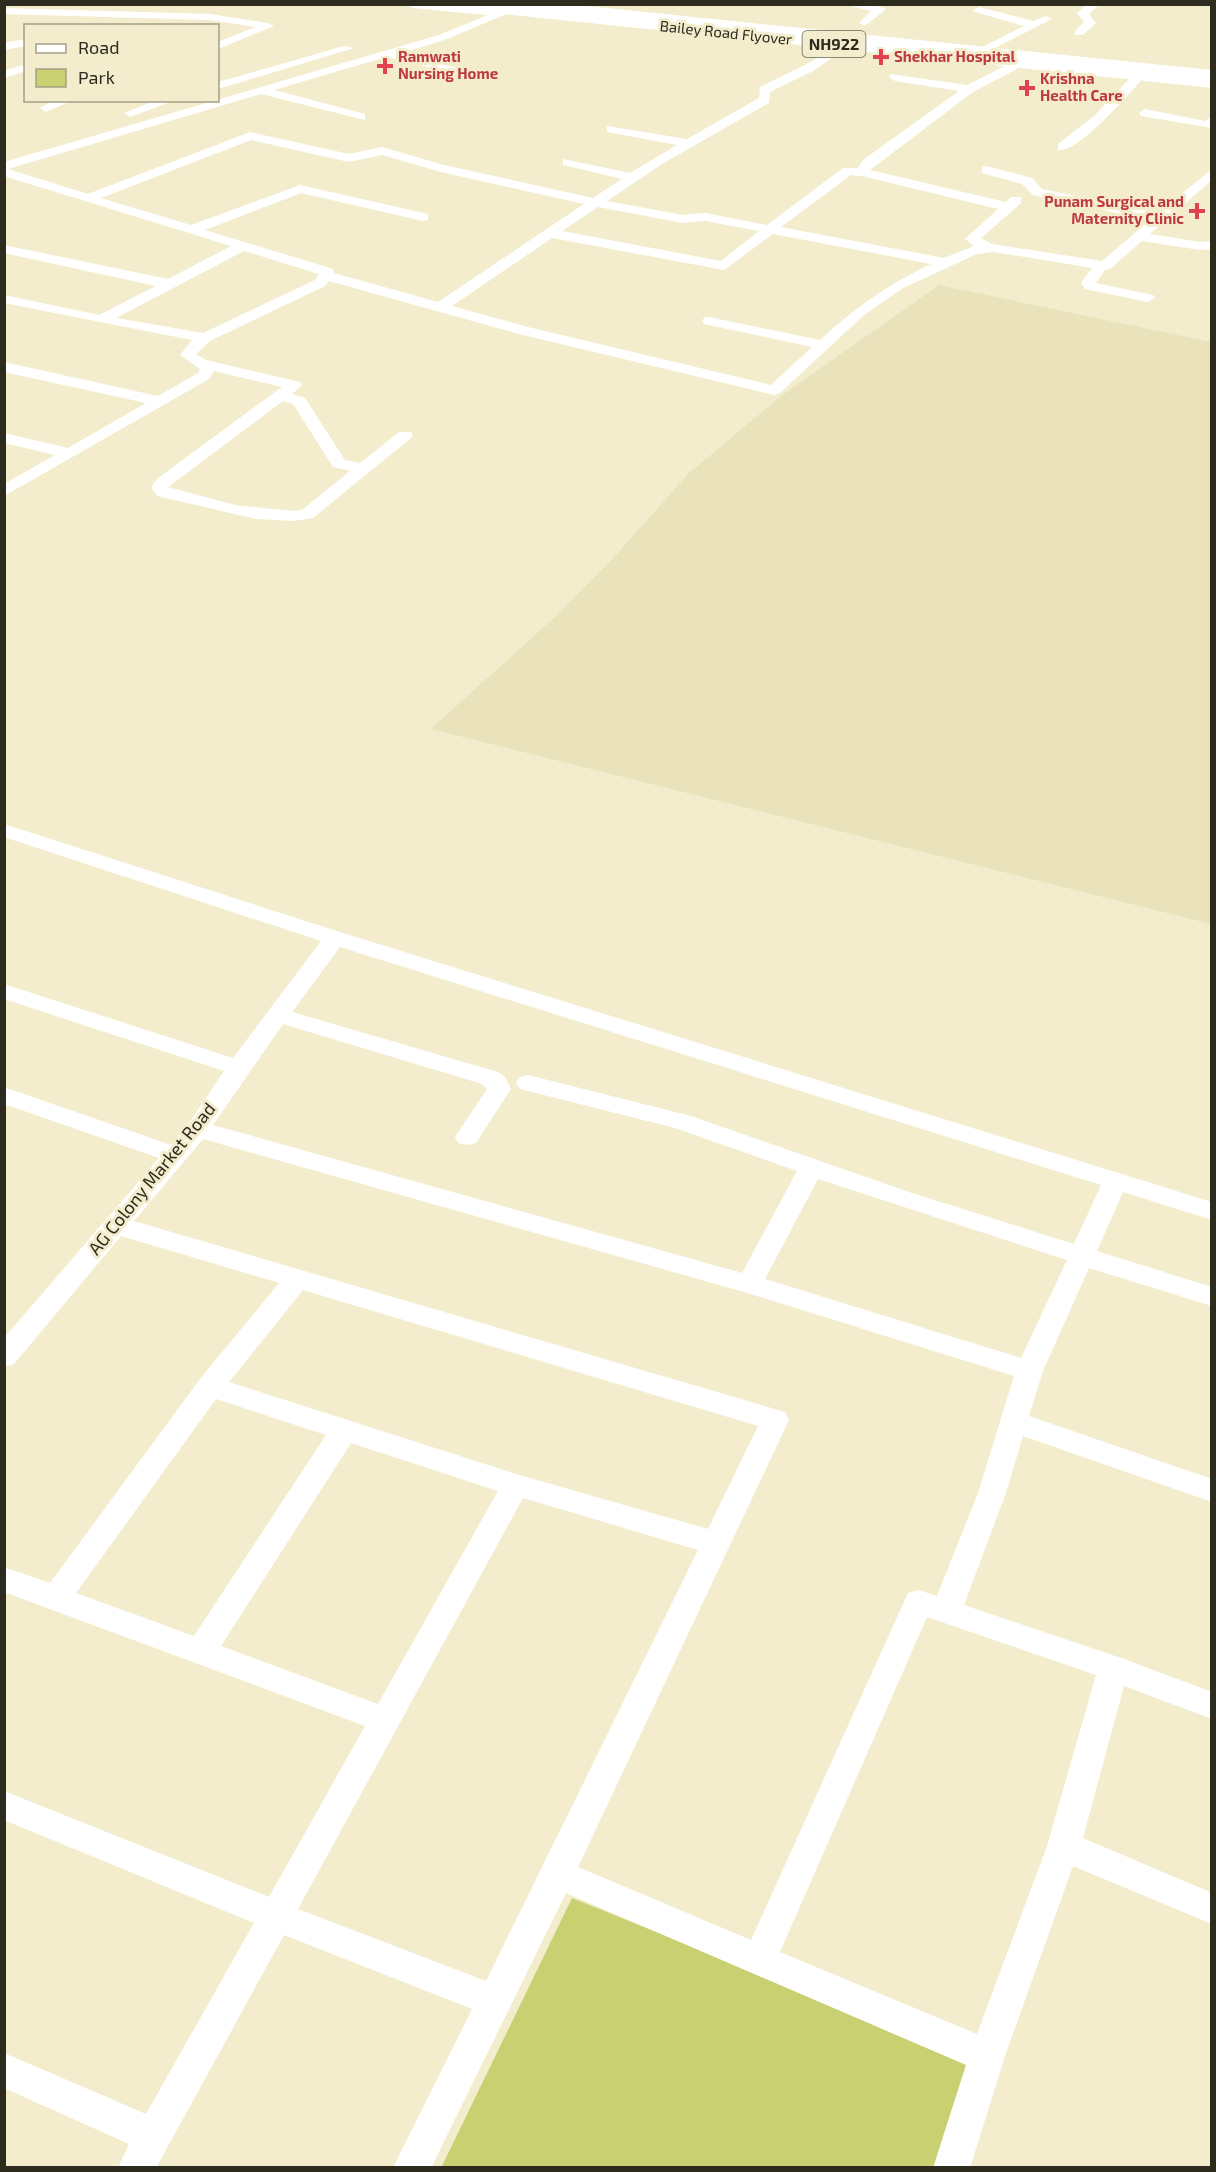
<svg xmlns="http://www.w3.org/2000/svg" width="1216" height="2172" viewBox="0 0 1216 2172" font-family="'Exo 2',sans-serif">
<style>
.built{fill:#eae2bb}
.green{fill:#c9d072}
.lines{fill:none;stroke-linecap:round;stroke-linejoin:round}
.minor{fill:#fff;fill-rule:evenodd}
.major{fill:#fff;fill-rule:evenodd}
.highway{fill:#fff;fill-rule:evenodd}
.health-dot{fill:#e0444e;stroke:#f4edcd;stroke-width:2}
.labels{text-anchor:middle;stroke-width:6;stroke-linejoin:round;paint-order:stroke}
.far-street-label{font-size:15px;fill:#2d2a1e;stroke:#f4edcd}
.far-health-label{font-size:15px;font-weight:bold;fill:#be3a42;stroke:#f4edcd;text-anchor:start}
.shield{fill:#f4edcd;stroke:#696452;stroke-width:1.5}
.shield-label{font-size:16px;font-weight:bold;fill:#2d2a1e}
.street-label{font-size:18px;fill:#2d2a1e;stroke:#f4edcd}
</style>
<rect width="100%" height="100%" fill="#f4edcd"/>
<path class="built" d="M939,285L1211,342V924L431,729L556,616L616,555L688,474L781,396Z"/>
<path class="green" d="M572,1898L973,2060L938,2167L441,2168Z"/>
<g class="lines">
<path class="minor" d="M844,4H873L886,9L865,26L859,23L871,11Z
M1087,4H1100L1089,14L1096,23L1083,35H1075V31L1084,22L1077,13Z
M979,7L1033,21L1046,16L1052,19L981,55L975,52L977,50L1024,26L975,12L973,10Z
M4,8L210,14L268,23L274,26L218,49V42L255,27L210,20L4,14Z
M500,10L506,13L504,15L447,39L399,54L484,74V80L386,57L274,90L365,114V120L261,94L8,169L88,194L250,132L349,154L382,147L444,165L593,198L622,179L563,165V159L630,173L677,145L607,132V126L687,139L759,98L760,87L805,65L841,44L847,47L845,49L813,71L770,92L769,103L662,164L607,201L683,215L705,213L767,225L843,168H858L863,160L959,91L895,81L889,77L891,74L967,85L1013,62L1017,63V69L973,92L870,170L1006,202L1011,197H1021V203L981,238L992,244L1102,261L1150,220L1033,195L1022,184L982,173V167L987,166L1032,178L1042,189L1158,213L1212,169V180L1150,234L1200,242L1212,241V249L1200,250L1142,241L1110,269L1105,270L1096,283L1153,295L1155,298L1148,302L1085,289L1081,283L1092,268L994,252L977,254L903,288L864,315L780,393L774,395L519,334L329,281L325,286L210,341L196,354L206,360L300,382L302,385L292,394L305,398L345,460L360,463L399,432H411L413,435L411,438L313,518L307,519L293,521L256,519L157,496L151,487L158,478L282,387L214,371L209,379L4,496V484L55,455L4,443V433L68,448L146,403L4,372V362L158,396L198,373L200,369L180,355L192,340L4,303V295L99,315L156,286L4,253V245L168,279L231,246L4,176V162L439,35ZM251,140L349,162L382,155L441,172L584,204L438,302L334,273L333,269L205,230L301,193L423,221L428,220V214L300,185L191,225L101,198ZM851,175L862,176L998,209L965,239L974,246L944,258L781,227ZM598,207L683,223L705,221L759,231L721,261L562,231ZM773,234L931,264C887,285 856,307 820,340L709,317L704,318L702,321L704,324L812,347L771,385L528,327L452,306L552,238L724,270ZM244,251L319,274L315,280L203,333L116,318ZM283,401L293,404L333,467L350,471L302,510L293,511L235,505L168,487Z
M26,39V46L4,50V43Z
M344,46L354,48L218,89V82Z
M26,64V71L4,78V71Z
M1136,75L1140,76V82C1127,96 1077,154 1058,150V144L1094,116L1132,76Z
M55,100H73L46,112L40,108Z
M156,100H176L130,117L124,113Z
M1145,109L1205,121L1212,117V128L1141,116L1139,113Z
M4,824L343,933L1212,1202V1220L1123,1192L1097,1251L1212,1287V1306L1089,1268L1043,1371L1029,1416L1212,1479V1502L1023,1436L1006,1493L964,1605L1124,1659L1212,1692V1719L1124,1686L1083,1838L1212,1893V1924L1073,1866L1005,2056L970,2168H933L966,2065L566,1893L431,2168H393L472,2009L284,1935L156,2168H118L129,2144L4,2088V2053L146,2114L254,1923L4,1820V1791L269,1897L365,1726L4,1592V1567L50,1583L200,1379L279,1283L121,1236L14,1364L4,1367V1338L159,1158L4,1104V1087L171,1145L189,1123L224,1071L4,999V984L233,1058L321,941L4,837ZM340,947L1101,1185L1074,1244L912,1193L691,1116L528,1075L520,1077L516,1083L520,1089L675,1128L797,1171L742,1273L213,1125L283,1024L482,1084L487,1089L455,1137L458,1143L467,1145L476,1143L511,1089L505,1077L498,1072L292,1012ZM203,1139L744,1292L1014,1376L978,1493L937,1596L919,1590L908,1593L751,1940L578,1867L789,1420L785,1412L134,1221ZM818,1179L1067,1260L1021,1358L765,1279ZM303,1290L758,1426L708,1529L516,1474L229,1382ZM216,1399L326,1435L194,1636L76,1593ZM351,1443L498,1491L378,1704L221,1646ZM523,1498L698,1550L486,1981L298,1909ZM927,1617L1096,1675L1047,1846L977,2034L780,1952Z"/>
<path class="major" d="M406,4C426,4 490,0 502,12L495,16L413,8Z
M515,4H567L1212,70V79L522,8Z"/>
<path class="highway" d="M449,4H505L1212,78V88L456,9Z"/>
</g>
<g class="health-dot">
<path d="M878 48h6v6h6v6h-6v6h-6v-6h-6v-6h6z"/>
<path d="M382 57h6v6h6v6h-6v6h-6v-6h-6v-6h6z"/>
<path d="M1024 79h6v6h6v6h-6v6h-6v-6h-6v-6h6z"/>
<path d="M1194 202h6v6h6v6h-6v6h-6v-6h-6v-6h6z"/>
</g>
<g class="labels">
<g class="far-street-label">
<text transform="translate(726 33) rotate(6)" y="5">Bailey Road Flyover</text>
</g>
<g class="far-health-label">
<text x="398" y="62">Ramwati<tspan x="398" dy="17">Nursing Home</tspan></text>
<text x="894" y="62">Shekhar Hospital</text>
<text x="1040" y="84">Krishna<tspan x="1040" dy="17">Health Care</tspan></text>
<text x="1184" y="207" text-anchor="end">Punam Surgical and<tspan x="1184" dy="17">Maternity Clinic</tspan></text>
</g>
<rect class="shield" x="802.5" y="31" width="63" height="26" rx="4.5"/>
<g class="shield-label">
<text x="834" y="50">NH922</text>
</g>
<g class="street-label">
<text transform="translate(152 1179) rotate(-51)" y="6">AG Colony Market Road</text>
</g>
</g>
<rect width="1216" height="2172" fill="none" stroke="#2d2a1e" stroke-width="12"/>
<rect x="24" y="24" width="195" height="78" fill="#f4edcd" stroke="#a49f87" stroke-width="1.5"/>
<rect x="36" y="44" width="30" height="9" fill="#ffffff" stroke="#a49f87" stroke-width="1.5"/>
<text x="78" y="54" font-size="18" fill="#2d2a1e">Road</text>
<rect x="36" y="69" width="30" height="18" fill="#c9d072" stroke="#a49f87" stroke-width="1.5"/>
<text x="78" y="84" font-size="18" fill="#2d2a1e">Park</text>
</svg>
